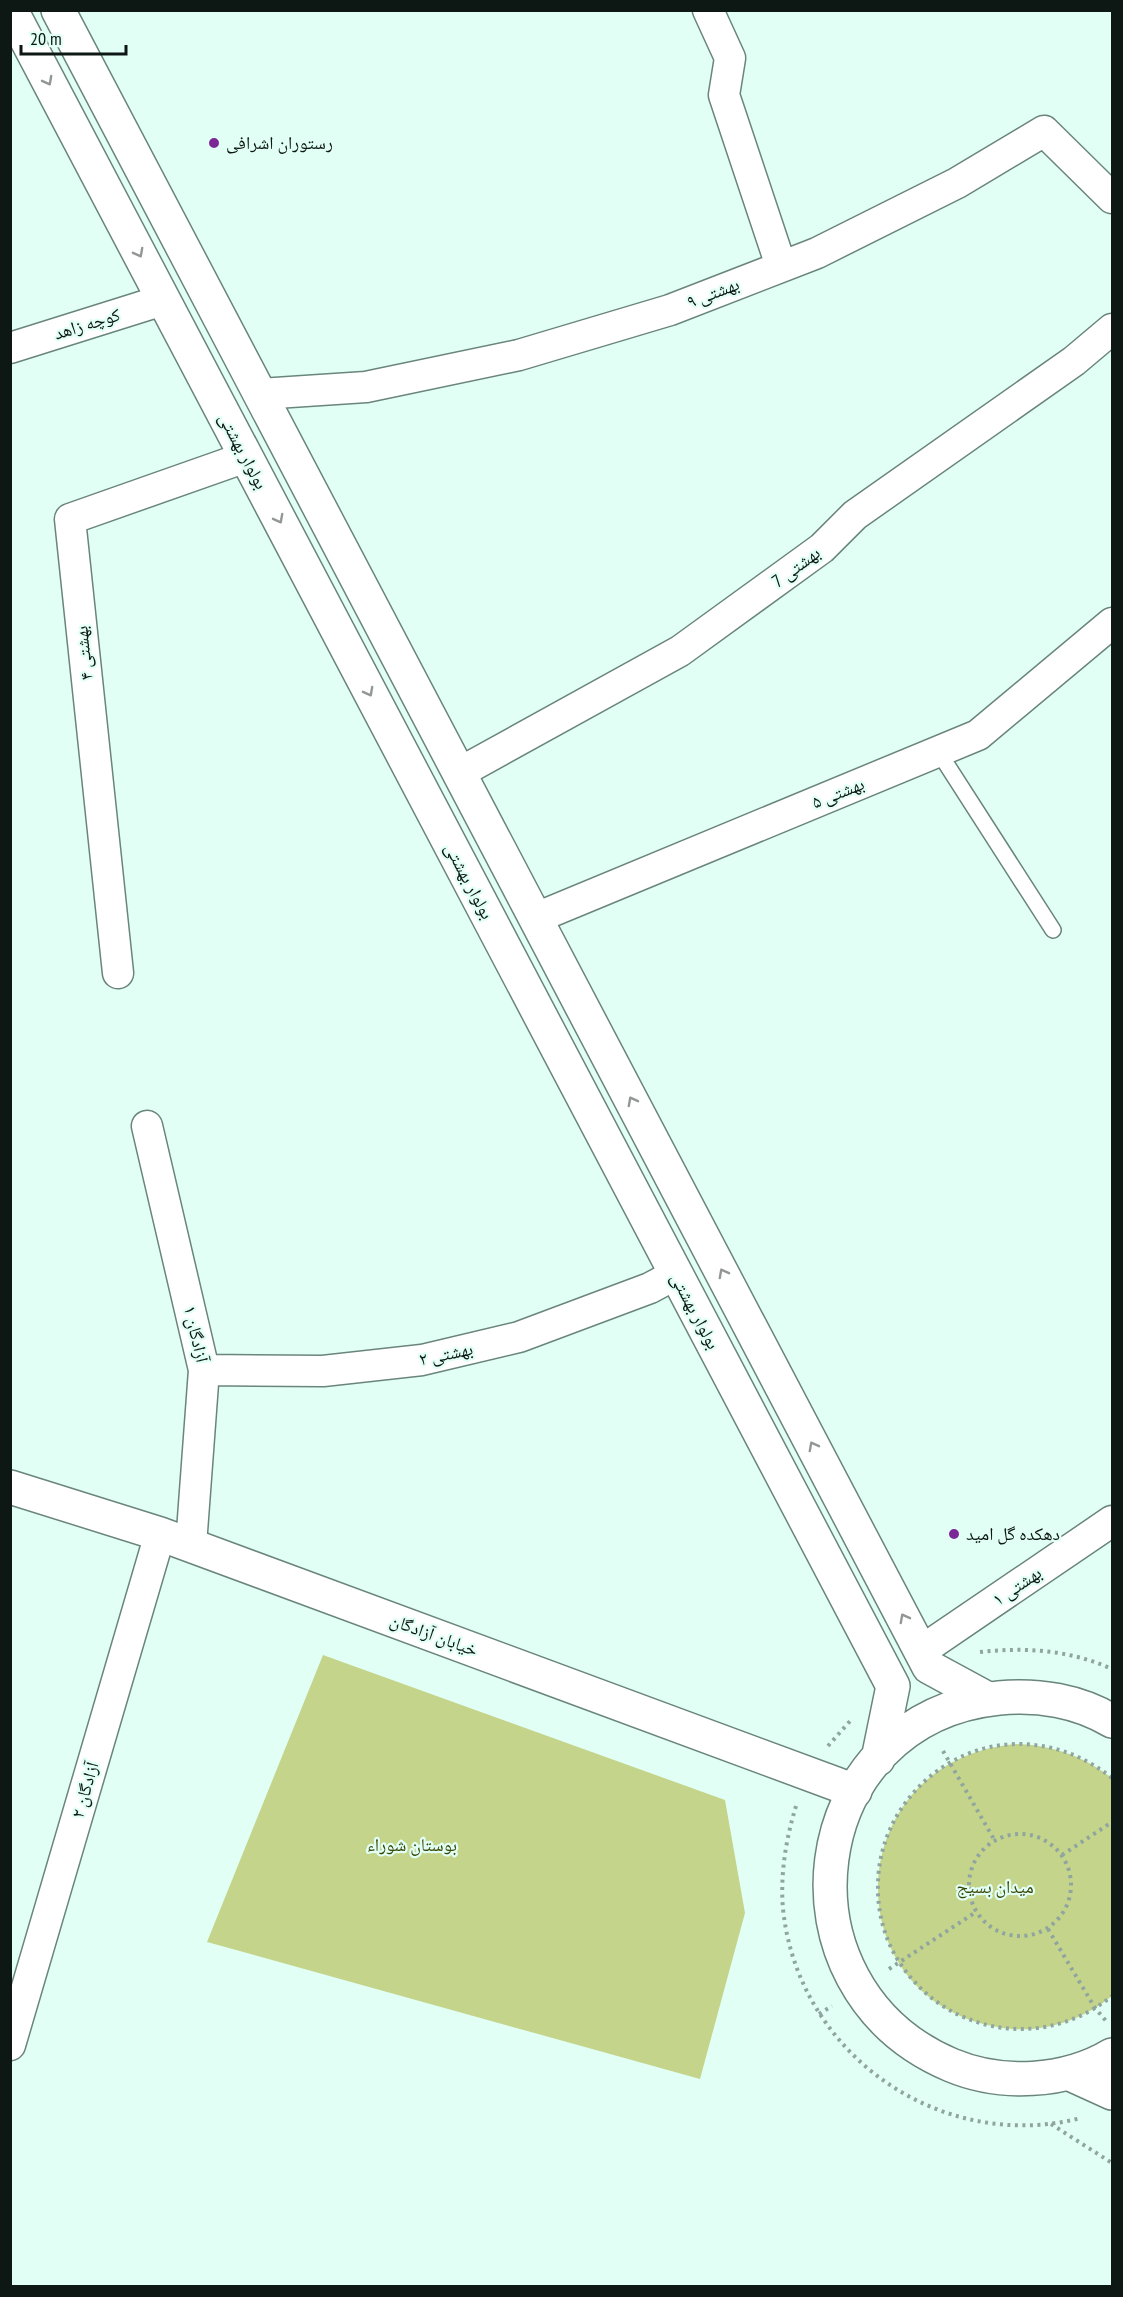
<svg xmlns="http://www.w3.org/2000/svg" width="1123" height="2297" viewBox="0 0 1123 2297" font-family="'PT Sans Narrow','Noto Naskh Arabic',sans-serif">
<style>
.green{fill:#c4d58b}
.lines{fill:none;stroke-linecap:round;stroke-linejoin:round}
.lane-casing{stroke:#6a857d;stroke-width:18}
.street-casing{stroke:#6a857d;stroke-width:33}
.secondary-casing{stroke:#6a857d;stroke-width:36}
.primary-casing{stroke:#6a857d;stroke-width:36}
.path{stroke:#90a59f;stroke-width:4;stroke-dasharray:3 4.5;stroke-linecap:butt}
.lane{stroke:#fff;stroke-width:15}
.street{stroke:#fff;stroke-width:30}
.secondary{stroke:#fff;stroke-width:33}
.primary{stroke:#fff;stroke-width:33}
.oneway{stroke:#929795}
.poi-dot{fill:#7c2796;stroke:#e2fff6;stroke-width:2}
.labels{text-anchor:middle;stroke-width:4.5;stroke-linejoin:round;paint-order:stroke}
.poi-label{font-size:18px;fill:#0d1714;stroke:#e2fff6;text-anchor:start}
.street-label{font-size:18px;fill:#0d1714;stroke:#e2fff6}
.park-label{font-size:18px;fill:#3a4506;stroke:#e2fff6}
</style>
<rect width="100%" height="100%" fill="#e2fff6"/>
<path class="green" d="M323,1655L725,1800L745,1913L700,2079L207,1942Z
M1016,1744C1053,1745 1083,1756 1112,1778V1996C1080,2022 1039,2035 997,2027C830,1996 841,1760 1016,1744Z"/>
<g class="lines">
<defs>
<path id="lane" d="M938,751L1053,930"/>
<path id="street" d="M708,10L730,58L724,95L781,266
M10,348L163,300
M260,394L366,387L519,355L670,310L817,253L957,183L1044,131L1112,198
M459,773L680,651L822,548L855,515L1074,361L1112,329
M536,918L978,735L1112,623
M118,973L70,519L246,457
M147,1126L204,1370L191,1545
M204,1370L323,1371L422,1360L519,1337L650,1288L676,1274
M921,1651L1112,1521
M10,2045L160,1534"/>
<path id="secondary" d="M10,1487L160,1534L855,1791"/>
<path id="primary" d="M11,10L893,1686L878,1759
M58,10L929,1667L988,1699
M1112,1721C1079,1701 1038,1694 999,1698C801,1718 767,1987 951,2065C1001,2086 1065,2083 1112,2055
M1068,2073L1112,2093"/>
</defs>
<use href="#lane" class="lane-casing"/>
<use href="#street" class="street-casing"/>
<use href="#secondary" class="secondary-casing"/>
<use href="#primary" class="primary-casing"/>
<path class="path" d="M980,1652C1026,1647 1070,1650 1112,1669
M828,1746L851,1720
M943,1751L995,1841
M1112,1778C1089,1760 1064,1748 1034,1745C953,1735 879,1802 878,1884C877,1914 886,1945 904,1969C923,1995 949,2014 980,2023C1027,2037 1075,2026 1112,1996
M796,1806C786,1839 780,1874 783,1909C798,2054 940,2154 1081,2118
M969 1885a51 51 0 1 1 102 0a51 51 0 1 1-102 0Z
M1062,1855L1112,1822
M1048,1929L1095,2008L1107,2022
M889,1969L976,1912
M819,2014L832,2006
M1051,2124L1112,2163"/>
<use href="#lane" class="lane"/>
<use href="#street" class="street"/>
<use href="#secondary" class="secondary"/>
<use href="#primary" class="primary"/>
</g>
<defs><path id="oneway-chevron" d="M-2-3.5L2.5 0L-2 3.5" fill="none" stroke-width="1.6" stroke-linecap="round" stroke-linejoin="round" transform="scale(1.5)"/></defs>
<g class="oneway">
<use href="#oneway-chevron" transform="translate(48 81) rotate(62)"/>
<use href="#oneway-chevron" transform="translate(139 253) rotate(62)"/>
<use href="#oneway-chevron" transform="translate(279 519) rotate(62)"/>
<use href="#oneway-chevron" transform="translate(369 692) rotate(62)"/>
<use href="#oneway-chevron" transform="translate(632 1101) rotate(-118)"/>
<use href="#oneway-chevron" transform="translate(723 1273) rotate(-118)"/>
<use href="#oneway-chevron" transform="translate(813 1446) rotate(-118)"/>
<use href="#oneway-chevron" transform="translate(904 1618) rotate(-118)"/>
</g>
<g class="poi-dot">
<circle cx="214" cy="143" r="6"/>
<circle cx="954" cy="1534" r="6"/>
</g>
<g class="labels">
<g class="poi-label">
<text x="226" y="149">رستوران اشرافی</text>
<text x="966" y="1540">دهکده گل امید</text>
</g>
<g class="street-label">
<text transform="translate(713 293) rotate(-21)" y="6">بهشتی ۹</text>
<text transform="translate(87 324) rotate(-17)" y="6">کوچه زاهد</text>
<text transform="translate(243 451) rotate(62)" y="6">بولوار بهشتی</text>
<text transform="translate(796 567) rotate(-37)" y="6">بهشتی 7</text>
<text transform="translate(84 653) rotate(-96)" y="6">بهشتی ۴</text>
<text transform="translate(838 793) rotate(-22)" y="6">بهشتی ۵</text>
<text transform="translate(469 881) rotate(62)" y="6">بولوار بهشتی</text>
<text transform="translate(695 1311) rotate(62)" y="6">بولوار بهشتی</text>
<text transform="translate(196 1334) rotate(77)" y="6">آزادگان ۱</text>
<text transform="translate(446 1354) rotate(-12)" y="6">بهشتی ۲</text>
<text transform="translate(1017 1586) rotate(-34)" y="6">بهشتی ۱</text>
<text transform="translate(434 1635) rotate(20)" y="6">خیابان آزادگان</text>
<text transform="translate(85 1790) rotate(-74)" y="6">آزادگان ۲</text>
</g>
<g class="park-label">
<text x="412" y="1851">بوستان شوراء</text>
<text x="995" y="1893">میدان بسیج</text>
</g>
</g>
<rect width="1123" height="2297" fill="none" stroke="#0d1714" stroke-width="24"/>
<path d="M21 45v9h105v-9" fill="none" stroke="#0d1714" stroke-width="3"/>
<text x="30" y="45" font-size="18" fill="#0d1714" stroke="#e2fff6" stroke-width="4.5" paint-order="stroke">20 m</text>
</svg>
